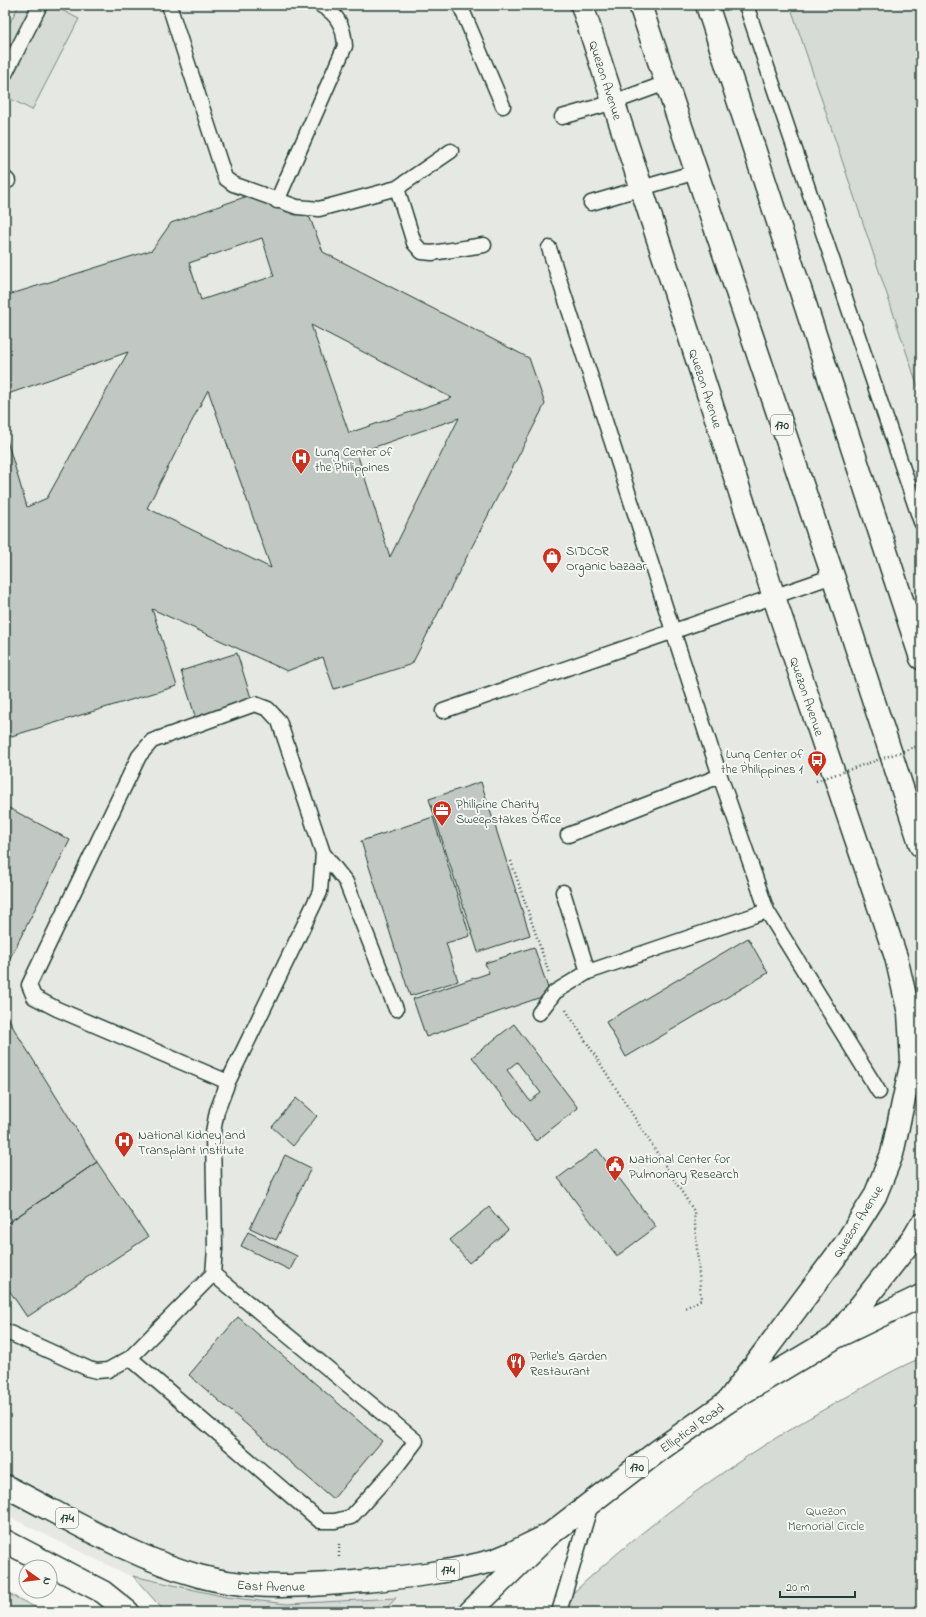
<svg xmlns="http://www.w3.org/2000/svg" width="926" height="1617" viewBox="0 0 926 1617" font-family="'Indie Flower',sans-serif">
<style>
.built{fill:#e6e8e4}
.green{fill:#d6dbd6;stroke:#7a8c85}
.building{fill:#c1c8c3;stroke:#1f3d34;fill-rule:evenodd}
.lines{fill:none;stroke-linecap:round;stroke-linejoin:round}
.service-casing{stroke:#1f3d34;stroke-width:17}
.tertiary-casing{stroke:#1f3d34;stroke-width:25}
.primary-casing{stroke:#1f3d34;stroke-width:25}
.path{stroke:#1f3d34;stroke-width:2.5;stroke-dasharray:1 3;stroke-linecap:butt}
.service{stroke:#f6f6f2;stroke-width:14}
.tertiary{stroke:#f6f6f2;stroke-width:22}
.primary{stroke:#f6f6f2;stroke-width:22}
.path-bridge{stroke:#1f3d34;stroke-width:2.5;stroke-dasharray:1 3;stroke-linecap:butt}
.labels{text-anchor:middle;stroke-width:4;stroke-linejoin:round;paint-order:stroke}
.shield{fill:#f6f6f2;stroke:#60746d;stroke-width:1}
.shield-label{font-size:12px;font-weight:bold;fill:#1f3d34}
.street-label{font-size:13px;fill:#1f3d34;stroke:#f6f6f2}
.poi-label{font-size:13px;fill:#1f3d34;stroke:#f6f6f2;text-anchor:start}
.park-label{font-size:13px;fill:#445d54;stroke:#f6f6f2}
</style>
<rect width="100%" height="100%" fill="#f6f6f2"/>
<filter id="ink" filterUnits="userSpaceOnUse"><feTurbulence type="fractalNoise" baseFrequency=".025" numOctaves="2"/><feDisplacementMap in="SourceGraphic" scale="8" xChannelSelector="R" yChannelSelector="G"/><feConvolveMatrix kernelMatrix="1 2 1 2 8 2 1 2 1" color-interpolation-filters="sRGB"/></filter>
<g filter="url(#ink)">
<path class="built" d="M5,5H921V1296L727,1402L470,1612H204L5,1515Z"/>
<path class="green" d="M19,5H52L79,19L32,110L5,96V32Z
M790,5H921V396Z
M921,1358V1612H553C639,1528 738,1456 843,1399C868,1385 894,1369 921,1358Z
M133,1576L226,1597L287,1604L396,1598L383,1612H165Z
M5,1592L45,1612H5Z"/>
<path class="building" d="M256,193L310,218L323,252L529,358L545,404L412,664L334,689L323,657L287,671L152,609L177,686L5,738V434L27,507L47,498L128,352L5,395V296L152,250L171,223ZM262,238L274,276L201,300L189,263ZM311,325L452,398L349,433ZM208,390L271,568L147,508ZM459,418L390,557L357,453Z
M237,653L252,701L196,719L181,671Z
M481,782L530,935L478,952L429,799Z
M5,806L70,840L5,968Z
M433,817L470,936L446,943L458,981L410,996L361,841Z
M748,938L768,973L626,1057L606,1022Z
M534,947L550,994L426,1037L413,999L489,973L485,963Z
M5,1011L14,1029L97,1162L5,1225Z
M514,1024L578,1108L536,1141L472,1057ZM517,1062L541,1093L530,1101L507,1070Z
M296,1098L317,1116L293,1146L272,1127Z
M597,1149L656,1227L617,1256L558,1178Z
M285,1155L311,1168L276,1240L250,1228Z
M97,1162L148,1237L27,1317L5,1284V1225Z
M489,1207L508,1230L469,1263L450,1240Z
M248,1232L297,1256L290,1270L241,1246Z
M238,1317L382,1441L333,1499L189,1375Z"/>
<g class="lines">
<defs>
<path id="service" d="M169,5L225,178L233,184L297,207L319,209L397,188
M460,5L503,106
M746,5L921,522
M5,74L40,5
M562,117L614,102L666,83
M451,151L397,188L414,243L422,252L432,253L484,245
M5,178L8,181
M277,201L345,46C344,27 338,14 320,5
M591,203L696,172
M549,248L720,776L767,911L879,1092
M443,711L833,576
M568,835L720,776
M563,892L588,972
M539,1013L555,992L588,972L767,911
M228,1082L57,1009L34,997L29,985L139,756L152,741L255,704L268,709L279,721L323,853L346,882L396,1009
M5,1331L89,1369L97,1371L108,1370L130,1358L213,1274L215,1249L213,1132L217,1111L228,1082L320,892L323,853
M130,1358L320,1521H335L351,1517L397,1466L416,1441L213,1274
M559,1612L591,1504"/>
<g id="tertiary">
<path id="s1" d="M582,5L774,597L896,957L909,1013L912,1061L892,1154L875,1196L845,1244L727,1402"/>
</g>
<g id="primary">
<path d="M640,5L833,576L921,846"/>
<path d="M707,5L921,658"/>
<path d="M838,1334L914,1237L921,1225"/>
<path id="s2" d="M5,1486C68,1518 131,1557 199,1576C254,1591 308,1586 364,1581C407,1577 452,1572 495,1560C510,1555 533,1542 549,1535"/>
<path d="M5,1541L103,1592L128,1612"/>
<path id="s3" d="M470,1612L549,1535L658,1451L727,1402L836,1337L921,1296"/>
</g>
</defs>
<use href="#service" class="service-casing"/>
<use href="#tertiary" class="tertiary-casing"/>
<use href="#primary" class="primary-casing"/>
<path class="path" d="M511,861L549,973
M566,1010L694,1211L701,1300L685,1308
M339,1544V1560"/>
<use href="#service" class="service"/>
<use href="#tertiary" class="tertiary"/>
<use href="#primary" class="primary"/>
<path class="path-bridge" d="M816,781L921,745"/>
</g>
</g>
<defs>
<symbol id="hospital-pin" viewBox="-11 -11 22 30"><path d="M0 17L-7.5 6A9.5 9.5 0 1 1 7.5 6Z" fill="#c8321e" stroke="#f6f6f2"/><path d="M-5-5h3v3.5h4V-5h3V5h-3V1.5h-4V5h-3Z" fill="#fff"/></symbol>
<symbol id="shop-pin" viewBox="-11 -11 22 30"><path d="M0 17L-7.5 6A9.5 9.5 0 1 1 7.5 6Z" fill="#c8321e" stroke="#f6f6f2"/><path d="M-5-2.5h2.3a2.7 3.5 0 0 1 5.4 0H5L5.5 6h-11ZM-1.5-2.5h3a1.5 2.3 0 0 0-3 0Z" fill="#fff"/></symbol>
<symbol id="bus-pin" viewBox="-11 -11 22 30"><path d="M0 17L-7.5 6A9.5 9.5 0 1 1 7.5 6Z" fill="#c8321e" stroke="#f6f6f2"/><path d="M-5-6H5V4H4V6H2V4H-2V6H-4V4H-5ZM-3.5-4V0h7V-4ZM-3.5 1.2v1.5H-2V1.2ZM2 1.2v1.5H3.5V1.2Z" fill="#fff"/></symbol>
<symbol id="office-pin" viewBox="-11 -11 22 30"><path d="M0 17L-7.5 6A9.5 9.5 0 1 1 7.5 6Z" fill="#c8321e" stroke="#f6f6f2"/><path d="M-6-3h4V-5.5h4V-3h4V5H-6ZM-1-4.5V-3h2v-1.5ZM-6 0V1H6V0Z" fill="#fff"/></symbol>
<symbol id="civic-pin" viewBox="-11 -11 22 30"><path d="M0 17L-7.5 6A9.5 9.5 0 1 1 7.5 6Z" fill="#c8321e" stroke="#f6f6f2"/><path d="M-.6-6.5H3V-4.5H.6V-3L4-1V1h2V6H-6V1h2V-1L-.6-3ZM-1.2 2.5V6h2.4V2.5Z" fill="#fff"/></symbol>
<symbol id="restaurant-pin" viewBox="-11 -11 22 30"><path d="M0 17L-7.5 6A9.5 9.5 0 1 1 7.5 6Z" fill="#c8321e" stroke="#f6f6f2"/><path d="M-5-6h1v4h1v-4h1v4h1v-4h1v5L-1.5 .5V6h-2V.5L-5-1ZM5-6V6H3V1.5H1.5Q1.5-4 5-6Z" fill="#fff"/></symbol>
</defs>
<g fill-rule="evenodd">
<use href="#hospital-pin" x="290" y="447" width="22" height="30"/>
<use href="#shop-pin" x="541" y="546" width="22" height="30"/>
<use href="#bus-pin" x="806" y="749" width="22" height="30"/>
<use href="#office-pin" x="431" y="799" width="22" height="30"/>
<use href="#hospital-pin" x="113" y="1130" width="22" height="30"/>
<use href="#civic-pin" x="604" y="1154" width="22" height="30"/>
<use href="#restaurant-pin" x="505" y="1351" width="22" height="30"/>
</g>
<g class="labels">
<g class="shield">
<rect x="771" y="415" width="22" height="20" rx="3"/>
<rect x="626" y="1457" width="22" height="20" rx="3"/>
<rect x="56" y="1508" width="22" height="20" rx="3"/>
<rect x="437" y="1560" width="22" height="20" rx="3"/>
</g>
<g class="shield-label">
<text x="782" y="429">170</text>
<text x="637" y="1471">170</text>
<text x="67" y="1522">174</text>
<text x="448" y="1574">174</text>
</g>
<g class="street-label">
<text dy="5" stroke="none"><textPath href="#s1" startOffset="79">Quezon Avenue</textPath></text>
<text dy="5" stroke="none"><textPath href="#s1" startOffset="403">Quezon Avenue</textPath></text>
<text dy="5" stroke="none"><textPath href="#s1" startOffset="727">Quezon Avenue</textPath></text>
<text transform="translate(857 1221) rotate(-58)" y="5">Quezon Avenue</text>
<text dy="5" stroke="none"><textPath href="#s3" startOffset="289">Elliptical Road</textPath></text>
<text dy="5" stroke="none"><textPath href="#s2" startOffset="287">East Avenue</textPath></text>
</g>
<g class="poi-label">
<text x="315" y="456">Lung Center of<tspan x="315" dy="15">the Philippines</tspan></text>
<text x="566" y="555">SIDCOR<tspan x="566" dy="15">Organic bazaar</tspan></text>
<text x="803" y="758" text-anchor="end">Lung Center of<tspan x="803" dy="15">the Philippines 1</tspan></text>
<text x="456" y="808">Philipine Charity<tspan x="456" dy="15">Sweepstakes Office</tspan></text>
<text x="138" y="1139">National Kidney and<tspan x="138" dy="15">Transplant Institute</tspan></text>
<text x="629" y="1163">National Center for<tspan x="629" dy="15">Pulmonary Research</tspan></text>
<text x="530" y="1360">Perlie's Garden<tspan x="530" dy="15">Restaurant</tspan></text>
</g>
<g class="park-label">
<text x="826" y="1515">Quezon<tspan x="826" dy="15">Memorial Circle</tspan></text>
</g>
</g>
<rect width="926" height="1617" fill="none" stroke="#f6f6f2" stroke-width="20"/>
<rect x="10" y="10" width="906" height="1597" fill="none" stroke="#1f3d34" stroke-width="1.5" filter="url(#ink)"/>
<g transform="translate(38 1579) rotate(104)"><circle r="19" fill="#f6f6f2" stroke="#a0aca6"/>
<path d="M0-3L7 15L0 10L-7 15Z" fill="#c8321e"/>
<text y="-6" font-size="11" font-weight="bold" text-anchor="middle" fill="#1f3d34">N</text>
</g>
<path d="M780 1591v6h75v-6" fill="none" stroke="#1f3d34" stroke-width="2"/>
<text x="786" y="1591" font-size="12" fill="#1f3d34" stroke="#f6f6f2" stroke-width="3" paint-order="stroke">20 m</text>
</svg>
